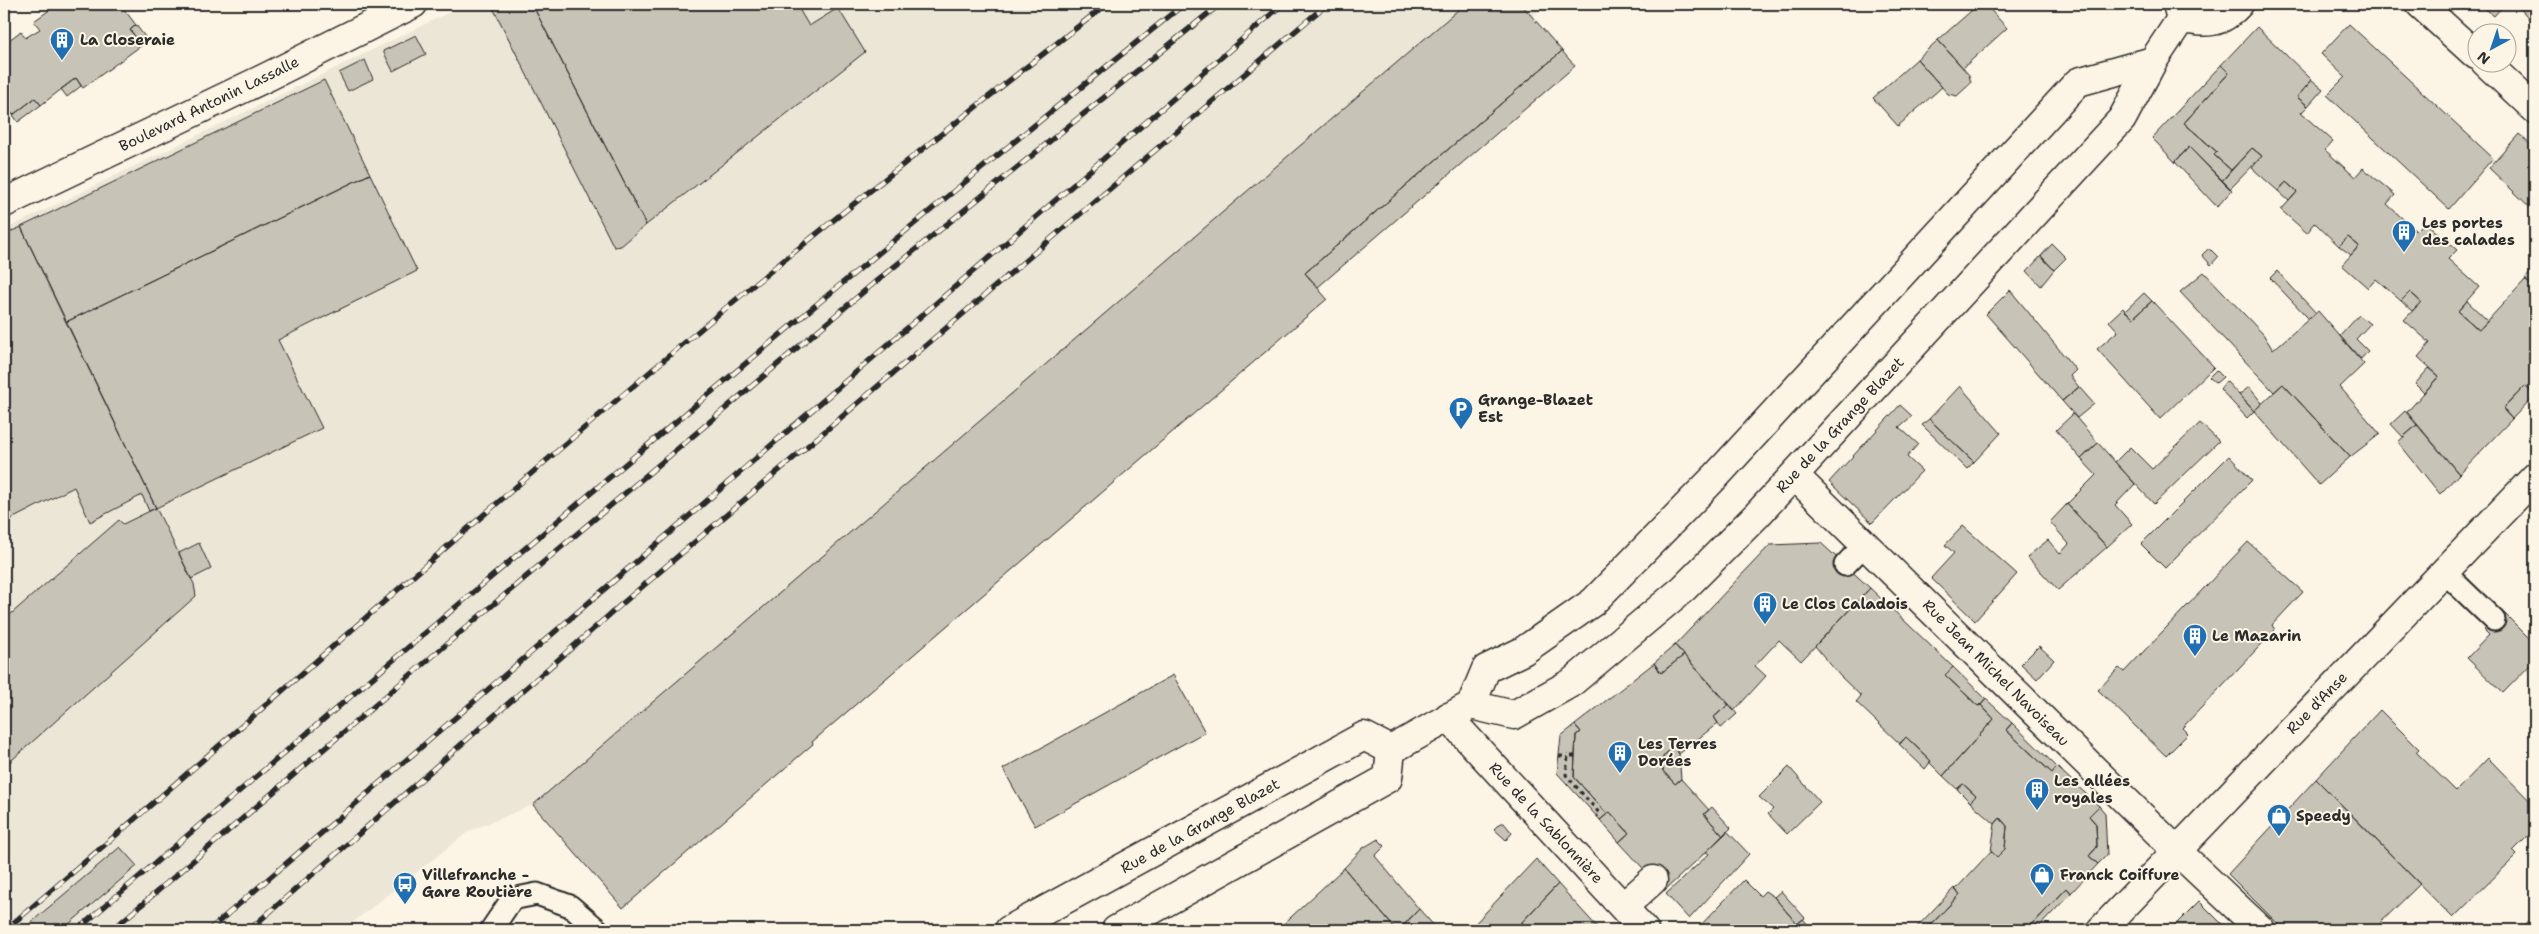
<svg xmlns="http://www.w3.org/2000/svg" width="2539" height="934" viewBox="0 0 2539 934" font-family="'Shantell Sans',sans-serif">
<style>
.built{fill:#ece6d7}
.building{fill:#c8c3b7;stroke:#2b2b2b}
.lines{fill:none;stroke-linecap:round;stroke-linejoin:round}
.service-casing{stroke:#2b2b2b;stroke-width:25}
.minor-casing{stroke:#2b2b2b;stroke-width:31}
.secondary-casing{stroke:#2b2b2b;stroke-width:31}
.path{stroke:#2b2b2b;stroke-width:3;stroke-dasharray:4 4;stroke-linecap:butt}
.service{stroke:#fcf5e5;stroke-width:21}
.minor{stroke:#fcf5e5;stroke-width:28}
.secondary{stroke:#fcf5e5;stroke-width:28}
.rail-casing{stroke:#2b2b2b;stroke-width:5.5}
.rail{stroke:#fcf5e5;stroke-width:4;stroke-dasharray:11;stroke-linecap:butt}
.labels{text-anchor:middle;stroke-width:4;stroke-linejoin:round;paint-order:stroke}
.poi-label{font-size:15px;font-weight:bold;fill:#2b2b2b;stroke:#fcf5e5;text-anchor:start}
.street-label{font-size:15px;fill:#2b2b2b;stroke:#fcf5e5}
</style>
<rect width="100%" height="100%" fill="#fcf5e5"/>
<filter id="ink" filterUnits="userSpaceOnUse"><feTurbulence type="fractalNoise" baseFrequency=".02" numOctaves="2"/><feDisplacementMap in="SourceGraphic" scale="10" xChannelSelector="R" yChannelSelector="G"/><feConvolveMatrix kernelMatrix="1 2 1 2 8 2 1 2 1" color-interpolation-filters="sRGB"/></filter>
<g filter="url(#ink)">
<path class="built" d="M466,4H1548L1532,16L1575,66L1318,287L1327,299L812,742L813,744L623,908L533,805L469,831L343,930H4V230Z"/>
<path class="building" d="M58,4H120L136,25L130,30L142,45L83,88L76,78L41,105L35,98L13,115L4,102V44L21,31L25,38L40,29L34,21Z
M491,4H532L646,225L621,246L614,247Z
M532,4H796L809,26L838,8L865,52L646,225Z
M796,4H808L799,9Z
M1465,4H1521L1562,51L1305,273L1327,299L812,742L813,744L623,908L533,805Z
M1979,4H1985L2007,28L1963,68L1938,40Z
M2099,4H2111L2105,10Z
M2480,4H2505L2494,16Z
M2516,4H2535V25Z
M2349,24L2493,158L2449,209L2327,95L2345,77L2321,54Z
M136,25L148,41L142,45L130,30Z
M2257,27L2312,80L2297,97L2308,106L2301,113L2333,141L2325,150L2355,177L2363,168L2395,195L2387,204L2416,231L2425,222L2457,250L2448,259L2479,287L2458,311L2479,330L2525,280L2535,289V395L2525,386L2513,398L2503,409L2512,419L2459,474L2407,412L2439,376L2418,357L2430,343L2404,320L2421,302L2410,292L2401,301L2376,279L2368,288L2342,265L2359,246L2348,237L2339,246L2315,223L2307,233L2281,210L2297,192L2286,182L2278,191L2252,168L2262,156L2252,148L2231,170L2214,155L2217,152L2184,123L2229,73L2221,65Z
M416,35L426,54L393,71L383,51Z
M1938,40L1969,75L1971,83L1957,96L1948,94L1917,59Z
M2535,46V56L2530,51Z
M1562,51L1575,66L1318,287L1305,273Z
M1917,59L1942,87L1898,126L1873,98Z
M365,60L373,79L348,91L339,73Z
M2221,65L2229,73L2184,123L2217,152L2214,155L2231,170L2222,181L2189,147L2175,162L2152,138Z
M76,78L81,86L67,97L61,89Z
M324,80L370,174L66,322L21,227Z
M2312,80L2323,89L2308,106L2297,97Z
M35,98L41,105L18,122L13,115Z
M2519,134L2535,149V212L2489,168Z
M2189,147L2232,190L2217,207L2175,162Z
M2252,148L2262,156L2230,189L2222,181Z
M370,174L417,271L278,340L322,428L156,508L66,322Z
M2286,182L2297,192L2289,201L2278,191Z
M21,227L156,508L149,511L142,495L90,522L74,487L4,523V235Z
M2348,237L2359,246L2351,255L2339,246Z
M2052,244L2066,258L2054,270L2041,256Z
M2209,248L2218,257L2211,265L2202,255Z
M2041,256L2054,270L2041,286L2027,271Z
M2535,268V288L2525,279Z
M2277,271L2316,313L2309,319L2270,278Z
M2204,272L2263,334L2273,350L2318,311L2364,364L2340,387L2380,434L2350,457L2283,384L2274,392L2180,292Z
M2010,290L2076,370L2070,376L2079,387L2062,401L1986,314Z
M2410,292L2421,302L2412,311L2401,301Z
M2144,293L2152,301L2133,318L2125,311Z
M2152,301L2214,367L2160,419L2097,349L2118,331L2109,321L2123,308L2133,318Z
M2467,301L2488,321L2479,330L2458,311Z
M2359,315L2370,324L2356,339L2368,351L2361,359L2340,336Z
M2429,368L2439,376L2424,393L2415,384Z
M2216,370L2223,377L2216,383L2209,377Z
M2226,381L2254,411L2247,418L2220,389Z
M2283,384L2350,457L2319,485L2254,411Z
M1960,386L2001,433L1974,462L1929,419Z
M2525,386L2535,395L2512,419L2503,409Z
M2079,387L2094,404L2077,418L2062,401Z
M2249,387L2262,403L2254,411L2239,395Z
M1900,405L1912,416L1899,427L1918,444L1907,457L1922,471L1872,523L1829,482Z
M2405,411L2417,425L2403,437L2391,424Z
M2073,414L2098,443L2081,459L2056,430Z
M1929,419L1974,462L1967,469L1922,425Z
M2200,423L2219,441L2154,504L2115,462L2130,447L2152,469Z
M2417,425L2459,474L2440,494L2398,442Z
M2098,443L2135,484L2115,505L2132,524L2107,547L2067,504L2096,475L2081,459Z
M2229,456L2252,480L2165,568L2141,544Z
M2067,504L2107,547L2058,590L2027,557L2048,540L2060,554L2069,544L2050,522Z
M156,508L194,584L196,596L4,767V620L119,520L123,524Z
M1963,526L2017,574L1975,621L1931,578L1954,553L1945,545Z
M2248,542L2303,592L2272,625L2275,630L2182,728L2188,734L2166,756L2098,690L2119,668L2124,672Z
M199,543L211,569L191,579L179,553Z
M1821,543L1870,588L1801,661L1779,640L1755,666L1766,676L1734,711L1675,645L1770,545Z
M1870,588L1953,667L1945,675L1978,706L1980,704L1994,719L1943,776L1929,762L1931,761L1906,737L1900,744L1856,702L1861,696L1840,676L1815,646Z
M2502,611L2535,644V660L2503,693L2467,658L2489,635L2484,630Z
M1675,645L1684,655L1661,673L1654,663Z
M2039,646L2054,660L2037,679L2021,664Z
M1684,655L1729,704L1714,717L1718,723L1679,754L1673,746L1663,757V771L1675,784L1681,779L1709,810L1704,814L1723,836L1664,891L1619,842L1629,833L1610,812L1607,814L1574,777L1576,735L1581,732L1575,725L1654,663L1661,673Z
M1953,667L1986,699L1981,705L1978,706L1945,675Z
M1173,675L1205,732L1035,826L1003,769Z
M1986,699L2012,723L2006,730L2052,773L2057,767L2099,806L2089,816L2096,824L2097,847L2089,856L2098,864L2071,893L2067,888L2027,930H1926L1960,894L1955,890L1991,851L1997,857L2005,849L2007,826L2000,818L1995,824L1970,802L1976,796L1963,784L1957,789L1943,776L1994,719L1981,705Z
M1729,704L1737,714L1721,728L1714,717Z
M2380,710L2419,749L2416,752L2456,791L2488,758L2535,806V829L2513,851L2517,855L2453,918L2316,779Z
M2012,723L2057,767L2052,773L2006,730Z
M1575,725L1581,732L1576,735L1574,777L1607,814L1600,820L1557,773L1561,736Z
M1906,737L1931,761L1925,769L1899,744Z
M1673,746L1679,754L1681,779L1675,784L1663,771V757Z
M1789,767L1820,802L1787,834L1768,814L1773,809L1759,797Z
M2316,779L2420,884L2373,930H2284L2228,874Z
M1963,784L1976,796L1970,802L1957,789Z
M2099,806L2105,813L2107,855L2098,864L2089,856L2097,847L2096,824L2089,816Z
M1712,807L1731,828L1723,836L1704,814Z
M1610,812L1629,833L1619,842L1600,820Z
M2000,818L2007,826L2005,849L1997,857L1991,851L1995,824Z
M1500,823H1504L1512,833L1506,840L1494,829Z
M1727,831L1749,854L1689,919L1666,894L1709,854L1706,852Z
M1378,839L1385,846L1375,856L1419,909L1399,930H1396L1344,868L1363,848Z
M120,847L137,866L62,930H22Z
M1536,859L1558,884L1522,922L1514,930H1469Z
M1344,868L1396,930H1277Z
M1744,880L1760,896L1765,891L1774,897L1797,924L1803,919L1813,930H1698L1697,929Z
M1558,884L1599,929L1598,930H1529L1522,922Z
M1954,888L1960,894L1926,930H1914Z
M2067,888L2071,893L2036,930H2027Z
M1781,891L1805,918L1797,924L1774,897Z
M2199,901L2228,930H2170Z
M1419,909L1438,930H1399Z
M2535,914V927L2530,930L2525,925Z
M1522,922L1529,930H1514Z"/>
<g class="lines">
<defs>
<path id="service" d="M1845,565L1865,544
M2443,571L2494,620
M491,930L512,899L537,894L570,906L598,930"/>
<path id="minor" d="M2420,4L2476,55
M2181,19C2207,23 2220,25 2239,4
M2485,62L2535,109
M4,203L269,76L413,4
M1794,475L2176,850L2261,930
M1471,705L1486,669L1523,651L1593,602L1717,475L2078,82L2153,61
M1448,717L1644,930
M1391,750L1471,705L1514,715L1571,683L1684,588L1757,515L2122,119L2153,61L2181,19L2177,4
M1623,907L1653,880
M1009,930L1364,736L1391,750
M1116,930L1388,778L1391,750"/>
<path id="secondary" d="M2101,930L2535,477"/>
</defs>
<use href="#service" class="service-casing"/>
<use href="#minor" class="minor-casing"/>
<use href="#secondary" class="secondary-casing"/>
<path class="path" d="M1559,756H1568
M1575,756H1568L1566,775L1600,814L1597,816"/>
<use href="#service" class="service"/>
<use href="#minor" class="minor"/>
<use href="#secondary" class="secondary"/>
<defs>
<path id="rail" d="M5,930C257,717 501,494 756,283C872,188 989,96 1107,4
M77,930C442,617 809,306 1184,4
M112,930L469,625L874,283L1220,4
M209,930L1283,4
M249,930L623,603L1327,4"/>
</defs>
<use href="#rail" class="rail-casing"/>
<use href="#rail" class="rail"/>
</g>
</g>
<defs>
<symbol id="building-pin" viewBox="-11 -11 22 30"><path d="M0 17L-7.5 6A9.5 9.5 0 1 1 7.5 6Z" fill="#1f6fb2" stroke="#fcf5e5"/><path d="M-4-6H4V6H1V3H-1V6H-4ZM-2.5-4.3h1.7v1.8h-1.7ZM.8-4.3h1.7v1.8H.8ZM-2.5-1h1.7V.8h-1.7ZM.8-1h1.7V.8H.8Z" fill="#fff"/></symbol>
<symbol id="parking-pin" viewBox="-11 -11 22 30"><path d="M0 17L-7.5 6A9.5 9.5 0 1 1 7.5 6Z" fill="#1f6fb2" stroke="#fcf5e5"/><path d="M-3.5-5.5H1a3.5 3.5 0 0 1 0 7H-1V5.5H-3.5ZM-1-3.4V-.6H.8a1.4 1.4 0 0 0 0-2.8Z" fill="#fff"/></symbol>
<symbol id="shop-pin" viewBox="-11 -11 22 30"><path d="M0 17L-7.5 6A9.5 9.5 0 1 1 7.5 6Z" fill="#1f6fb2" stroke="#fcf5e5"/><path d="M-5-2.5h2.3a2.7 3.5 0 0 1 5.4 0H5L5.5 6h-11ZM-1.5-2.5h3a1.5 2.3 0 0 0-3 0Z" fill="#fff"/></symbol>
<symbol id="bus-pin" viewBox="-11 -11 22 30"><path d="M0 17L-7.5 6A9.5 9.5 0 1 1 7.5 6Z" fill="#1f6fb2" stroke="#fcf5e5"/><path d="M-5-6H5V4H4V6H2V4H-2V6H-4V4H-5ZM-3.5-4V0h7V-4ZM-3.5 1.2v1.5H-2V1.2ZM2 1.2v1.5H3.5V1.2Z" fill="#fff"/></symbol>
</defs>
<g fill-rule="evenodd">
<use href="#building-pin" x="48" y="26" width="28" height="38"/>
<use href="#building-pin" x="2390" y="218" width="28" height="38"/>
<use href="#parking-pin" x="1447" y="395" width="28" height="38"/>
<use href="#building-pin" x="1751" y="590" width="28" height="38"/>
<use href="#building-pin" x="2181" y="622" width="28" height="38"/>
<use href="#building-pin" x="1606" y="739" width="28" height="38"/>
<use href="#building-pin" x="2023" y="776" width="28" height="38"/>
<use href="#shop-pin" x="2265" y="802" width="28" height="38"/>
<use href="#shop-pin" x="2028" y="861" width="28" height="38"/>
<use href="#bus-pin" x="391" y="870" width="28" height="38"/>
</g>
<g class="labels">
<g class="poi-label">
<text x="80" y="45">La Closeraie</text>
<text x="2422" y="228">Les portes<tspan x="2422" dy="17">des calades</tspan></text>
<text x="1478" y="405">Grange-Blazet<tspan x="1478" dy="17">Est</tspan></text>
<text x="1782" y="609">Le Clos Caladois</text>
<text x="2212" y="641">Le Mazarin</text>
<text x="1638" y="749">Les Terres<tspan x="1638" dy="17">Dorées</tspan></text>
<text x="2054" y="786">Les allées<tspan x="2054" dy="17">royales</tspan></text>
<text x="2296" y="821">Speedy</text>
<text x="422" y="880">Villefranche -<tspan x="422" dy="17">Gare Routière</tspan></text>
<text x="2060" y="880">Franck Coiffure</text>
</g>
<g class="street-label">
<text transform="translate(209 104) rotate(-26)" y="5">Boulevard Antonin Lassalle</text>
<text transform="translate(1840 425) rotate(-47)" y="5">Rue de la Grange Blazet</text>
<text transform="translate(1996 673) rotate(45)" y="5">Rue Jean Michel Navoiseau</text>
<text transform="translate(2317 703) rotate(-46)" y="5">Rue d'Anse</text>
<text transform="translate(1546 823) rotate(47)" y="5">Rue de la Sablonnière</text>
<text transform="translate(1200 826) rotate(-29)" y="5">Rue de la Grange Blazet</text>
</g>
</g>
<rect width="2539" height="934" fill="none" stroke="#fcf5e5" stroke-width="20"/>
<rect x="10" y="10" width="2519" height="914" fill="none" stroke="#2b2b2b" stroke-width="2" filter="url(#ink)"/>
<g transform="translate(2492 48) rotate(220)"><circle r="24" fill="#fcf5e5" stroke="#a8a49b"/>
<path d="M0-4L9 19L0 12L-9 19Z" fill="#1f6fb2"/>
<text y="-8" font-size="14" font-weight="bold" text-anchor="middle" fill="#2b2b2b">N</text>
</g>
</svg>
